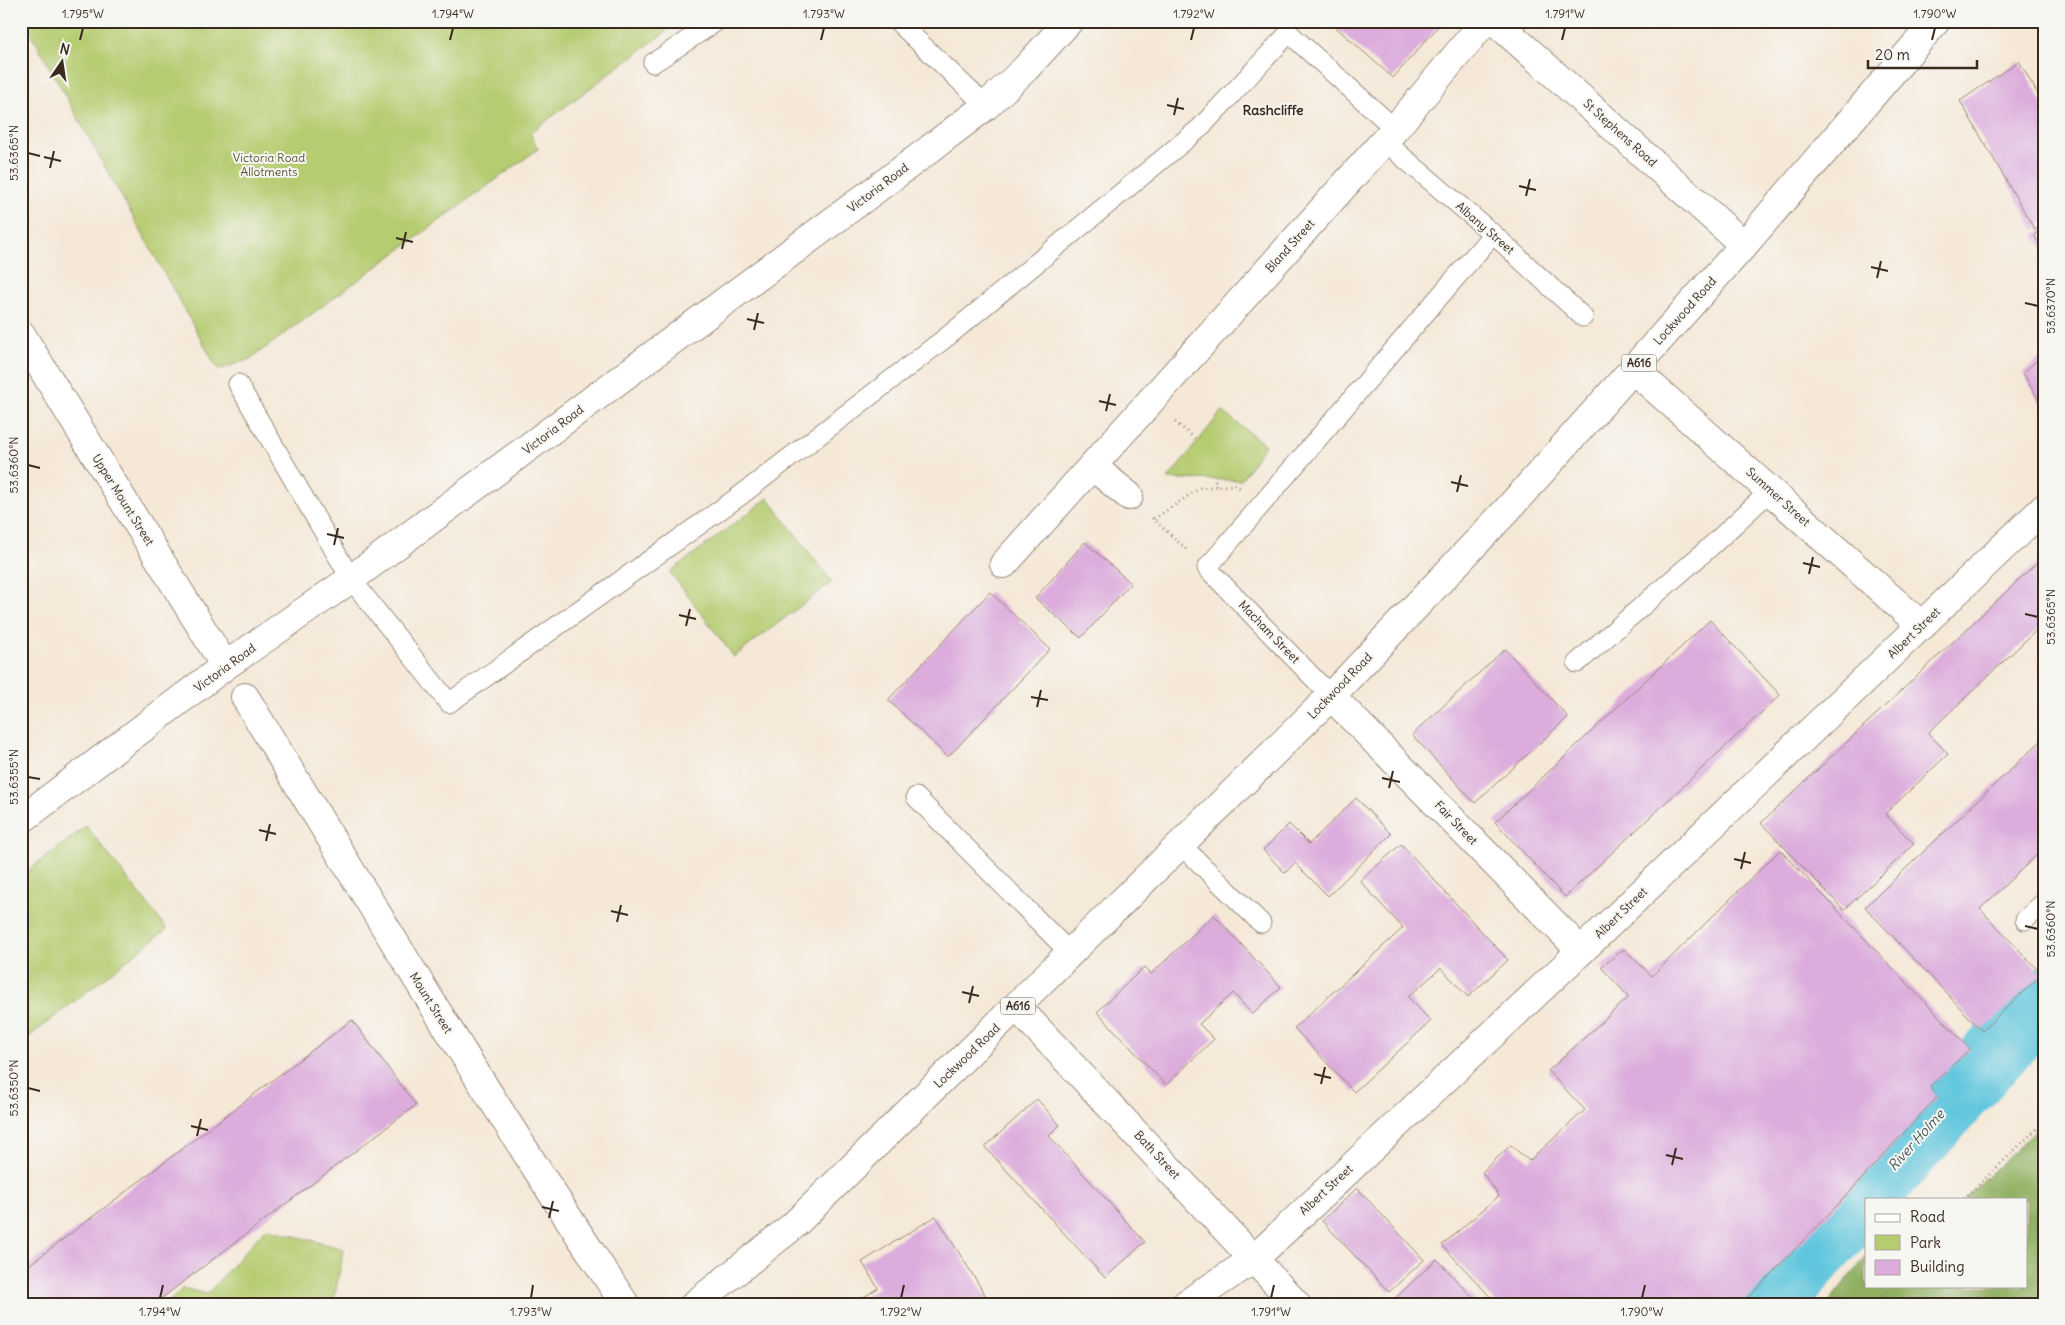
<svg xmlns="http://www.w3.org/2000/svg" width="2065" height="1325" viewBox="0 0 2065 1325" font-family="Delius,sans-serif">
<style>
.green{fill:#b5cc70;stroke:#787b47}
.forest{fill:#90b062;stroke:#666d40}
.lines{fill:none;stroke-linecap:round;stroke-linejoin:round}
.river{stroke:#60c6dd;stroke-width:65}
.building{fill:#dcacdc}
.lane-casing{stroke:#98897a;stroke-width:21}
.street-casing{stroke:#98897a;stroke-width:30}
.secondary-casing{stroke:#98897a;stroke-width:30}
.primary-casing{stroke:#98897a;stroke-width:30}
.path{stroke:#98897a;stroke-width:3;stroke-dasharray:1 4;stroke-linecap:butt}
.lane{stroke:#fff;stroke-width:19}
.street{stroke:#fff;stroke-width:28}
.secondary{stroke:#fff;stroke-width:28}
.primary{stroke:#fff;stroke-width:28}
.ticks{fill:none;stroke:#3b2a1e;stroke-width:2}
.labels{text-anchor:middle;stroke-width:4;stroke-linejoin:round;paint-order:stroke}
.shield{fill:#f6f6f2;stroke:#73675e;stroke-width:1}
.shield-label{font-size:11px;font-weight:bold;fill:#3b2a1e}
.street-label{font-size:12px;fill:#3b2a1e;stroke:#f6f6f2}
.park-label{font-size:12px;fill:#5a5232;stroke:#f6f6f2}
.neighbourhood-label{font-size:14px;font-weight:bold;fill:#3b2a1e;stroke:#f6f6f2}
.water-label{font-size:14px;font-style:italic;fill:#465957;stroke:#f6f6f2}
.neatline{fill:none;stroke:#3b2a1e;stroke-width:2}
.ticks-label{font-size:12px;text-anchor:middle;fill:#3b2a1e}
</style>
<rect width="100%" height="100%" fill="#f6f6f2"/>
<filter id="ink" filterUnits="userSpaceOnUse"><feTurbulence type="fractalNoise" baseFrequency=".02" numOctaves="2"/><feDisplacementMap in="SourceGraphic" scale="10" xChannelSelector="R" yChannelSelector="G"/><feConvolveMatrix kernelMatrix="1 2 1 2 8 2 1 2 1" color-interpolation-filters="sRGB"/></filter>
<filter id="wash" filterUnits="userSpaceOnUse"><feTurbulence type="fractalNoise" baseFrequency=".0096" numOctaves="4" result="noise"/><feDisplacementMap in="SourceGraphic" scale="20" xChannelSelector="R" yChannelSelector="G"/><feGaussianBlur stdDeviation="1.12" result="paint"/><feColorMatrix in="noise" values="0 0 0 0 0 0 0 0 0 0 0 0 0 0 0 0 0 1.4 0 .05"/><feComposite in="paint" operator="in"/></filter>
<g filter="url(#wash)">
<rect width="100%" height="100%" fill="#f5e8d7"/>
<path class="green" d="M24,21H680L530,133L538,149L250,359L218,370Z
M1222,411L1265,445L1241,480L1168,479Z
M768,498L832,582L734,657L670,572Z
M86,826L167,929L21,1043V876Z
M266,1228L344,1249L333,1304H167L183,1288L207,1294Z"/>
<path class="forest" d="M2044,1122V1304H1827L1866,1256V1286H2026V1199H1964Z"/>
<g class="lines">
<path class="river" d="M1769,1304L2044,999"/>
</g>
<g id="blocks">
<path class="building" d="M1329,21H1443L1393,78Z
M2019,61L2044,105V220L2035,230L1960,101Z
M2044,226V252L2034,235Z
M2044,354V410L2023,373Z
M1085,542L1131,583L1081,638L1035,598Z
M2044,556V623L1928,733L1948,754L1885,814L1914,844L1844,910L1761,823Z
M990,592L1050,649L948,757L888,700Z
M1710,620L1780,695L1565,897L1495,822Z
M1505,649L1568,717L1475,803L1412,735Z
M2044,738V848L1980,909L2042,974L1982,1031L1865,907Z
M1356,798L1391,834L1328,896L1295,863L1285,873L1263,850L1289,824L1309,844Z
M1401,844L1508,960L1468,997L1441,968L1408,997L1431,1021L1354,1092L1294,1028L1403,928L1360,881Z
M1780,850L1970,1049L1930,1086L1937,1097L1831,1212L1742,1304H1497L1442,1245L1499,1196L1482,1172L1511,1145L1529,1161L1585,1110L1548,1071L1629,997L1601,967L1624,949L1652,976Z
M1214,915L1281,987L1252,1014L1233,993L1199,1024L1214,1039L1166,1085L1097,1012L1144,967L1151,974Z
M352,1020L416,1105L154,1304H21V1271Z
M1037,1099L1060,1125L1049,1136L1145,1242L1105,1278L985,1147Z
M1357,1188L1424,1260L1389,1292L1322,1221Z
M936,1216L991,1304H853L878,1288L862,1262Z
M1437,1259L1478,1304H1389Z"/>
</g>
</g>
<g filter="url(#ink)">
<use href="#blocks" fill-opacity="0" stroke="#98897a" stroke-width="1"/>
<g class="lines">
<defs>
<path id="lane" d="M897,21L986,106
M653,63L717,21
M1384,141L1493,234L1583,317
M238,384L351,579L449,703L741,495L948,336L1200,128L1289,33L1395,129
M1577,663L1710,547L1770,491
M1331,696L1207,568L1493,234
M916,797L1071,954
M1181,845L1261,923
M2025,920L2044,902"/>
<path id="street" d="M1495,21L1744,245
M21,334L225,666
M1633,369L1922,626
M1092,466L1129,496
M1004,564L1395,129L1485,21
M1331,696L1581,951
M245,697C369,901 492,1105 625,1304
M21,820L225,666L351,579L918,158L986,106L1026,68L1069,21
M1017,1007L1296,1304"/>
<path id="secondary" d="M1186,1304L1254,1259L1581,951L2044,508"/>
<path id="primary" d="M695,1304L793,1226L1331,696L1507,510L1744,245L1936,21"/>
</defs>
<use href="#lane" class="lane-casing"/>
<use href="#street" class="street-casing"/>
<use href="#secondary" class="secondary-casing"/>
<use href="#primary" class="primary-casing"/>
<path class="path" d="M1175,422L1198,441
M1215,480L1216,486
M1152,518L1186,549
M1154,519L1200,488L1235,485L1240,488
M1964,1199L2044,1122
M1877,1304L1890,1286"/>
<use href="#lane" class="lane"/>
<use href="#street" class="street"/>
<use href="#secondary" class="secondary"/>
<use href="#primary" class="primary"/>
</g>
</g>
<path class="ticks" d="M80,40L83,28M450,40L453,28M821,40L824,28M1191,40L1194,28M1562,40L1565,28M1932,40L1935,28M1167,105L1184,109M1174,115L1178,98M28,153L40,156M44,157L61,161M50,168L54,151M1519,186L1536,190M1526,196L1530,179M396,238L413,242M402,249L406,232M1871,267L1888,271M1877,278L1881,261M2025,303L2038,306M747,319L764,323M754,330L758,313M1099,401L1116,405M1106,411L1110,394M28,465L40,468M1451,482L1468,486M1457,492L1461,475M327,534L344,538M334,545L338,528M1803,563L1820,567M1809,574L1813,557M2025,614L2038,617M679,615L696,619M686,626L690,609M1031,697L1048,700M1037,707L1041,690M28,777L40,779M1382,778L1400,782M1389,788L1393,771M259,830L276,834M266,841L270,824M1734,859L1751,863M1741,869L1745,852M611,911L628,915M617,922L621,905M2025,926L2038,929M962,992L979,996M969,1003L973,986M1314,1074L1331,1078M1321,1084L1325,1067M28,1088L40,1091M191,1126L208,1130M197,1136L201,1119M1666,1155L1683,1159M1672,1165L1676,1148M542,1207L559,1211M549,1218L553,1201M160,1298L163,1285M531,1298L533,1285M901,1298L904,1285M1271,1298L1274,1285M1642,1298L1645,1285"/>
<g class="labels">
<g class="shield">
<rect x="1621.5" y="354.5" width="35" height="17" rx="4"/>
<rect x="1000.5" y="997.5" width="35" height="17" rx="4"/>
</g>
<g class="shield-label">
<text x="1639" y="367">A616</text>
<text x="1018" y="1010">A616</text>
</g>
<g class="street-label">
<text transform="translate(1620 133) rotate(42)" y="4">St Stephens Road</text>
<text transform="translate(878 188) rotate(-37)" y="4">Victoria Road</text>
<text transform="translate(1485 228) rotate(41)" y="4">Albany Street</text>
<text transform="translate(1290 246) rotate(-48)" y="4">Bland Street</text>
<text transform="translate(1685 311) rotate(-48)" y="4">Lockwood Road</text>
<text transform="translate(553 430) rotate(-37)" y="4">Victoria Road</text>
<text transform="translate(1778 497) rotate(42)" y="4">Summer Street</text>
<text transform="translate(123 500) rotate(58)" y="4">Upper Mount Street</text>
<text transform="translate(1269 632) rotate(46)" y="4">Macham Street</text>
<text transform="translate(1914 633) rotate(-44)" y="4">Albert Street</text>
<text transform="translate(225 668) rotate(-36)" y="4">Victoria Road</text>
<text transform="translate(1340 686) rotate(-46)" y="4">Lockwood Road</text>
<text transform="translate(1456 823) rotate(46)" y="4">Fair Street</text>
<text transform="translate(1621 913) rotate(-44)" y="4">Albert Street</text>
<text transform="translate(431 1003) rotate(58)" y="4">Mount Street</text>
<text transform="translate(967 1056) rotate(-44)" y="4">Lockwood Road</text>
<text transform="translate(1157 1155) rotate(47)" y="4">Bath Street</text>
<text transform="translate(1326 1190) rotate(-43)" y="4">Albert Street</text>
</g>
<g class="park-label">
<text x="269" y="162">Victoria Road<tspan x="269" dy="14">Allotments</tspan></text>
</g>
<g class="neighbourhood-label">
<text x="1273" y="115">Rashcliffe</text>
</g>
<g class="water-label">
<text transform="translate(1916 1140) rotate(-48)" y="5">River Holme</text>
</g>
</g>
<rect width="2065" height="1325" fill="none" stroke="#f6f6f2" stroke-width="55"/>
<rect x="1865" y="1198" width="162" height="90" fill="#f6f6f2" stroke="#aba49d"/>
<rect x="1875" y="1214" width="25" height="8" fill="#ffffff" stroke="#aba49d"/>
<text x="1910" y="1222" font-size="15" fill="#3b2a1e">Road</text>
<rect x="1875" y="1235" width="25" height="15" fill="#b5cc70" stroke="#aba49d"/>
<text x="1910" y="1248" font-size="15" fill="#3b2a1e">Park</text>
<rect x="1875" y="1260" width="25" height="15" fill="#dcacdc" stroke="#aba49d"/>
<text x="1910" y="1272" font-size="15" fill="#3b2a1e">Building</text>
<g transform="translate(62 62) rotate(13)" stroke="#f6f6f2" stroke-width="4" paint-order="stroke">
<path d="M0-4L9 19L0 12L-9 19Z" fill="#3b2a1e"/>
<text y="-8" font-size="14" font-weight="bold" text-anchor="middle" fill="#3b2a1e">N</text>
</g>
<path d="M1868 60v8h109v-8" fill="none" stroke="#3b2a1e" stroke-width="2.5"/>
<text x="1875" y="60" font-size="15" fill="#3b2a1e" stroke="#f6f6f2" stroke-width="4" paint-order="stroke">20 m</text>
<rect x="28" y="28" width="2010" height="1270" class="neatline"/>
<g class="ticks-label">
<text x="83" y="18">1.795°W</text>
<text x="453" y="18">1.794°W</text>
<text x="824" y="18">1.793°W</text>
<text x="1194" y="18">1.792°W</text>
<text x="1565" y="18">1.791°W</text>
<text x="1935" y="18">1.790°W</text>
<text transform="translate(14 153) rotate(-90)" y="4">53.6365°N</text>
<text transform="translate(2051 306) rotate(-90)" y="4">53.6370°N</text>
<text transform="translate(14 465) rotate(-90)" y="4">53.6360°N</text>
<text transform="translate(2051 617) rotate(-90)" y="4">53.6365°N</text>
<text transform="translate(14 777) rotate(-90)" y="4">53.6355°N</text>
<text transform="translate(2051 929) rotate(-90)" y="4">53.6360°N</text>
<text transform="translate(14 1088) rotate(-90)" y="4">53.6350°N</text>
<text x="160" y="1316">1.794°W</text>
<text x="531" y="1316">1.793°W</text>
<text x="901" y="1316">1.792°W</text>
<text x="1271" y="1316">1.791°W</text>
<text x="1642" y="1316">1.790°W</text>
</g>
</svg>
